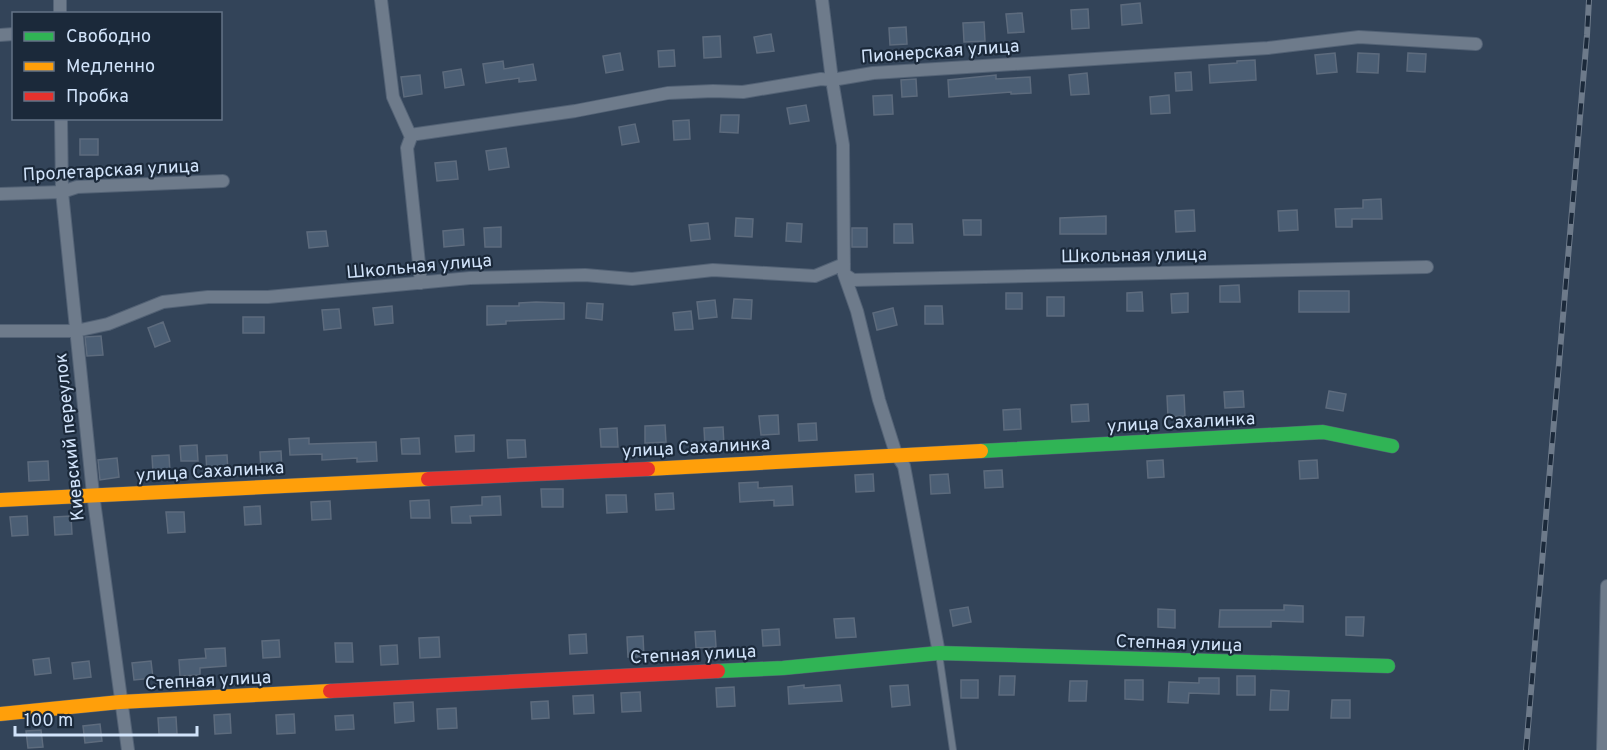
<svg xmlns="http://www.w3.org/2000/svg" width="1607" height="750" viewBox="0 0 1607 750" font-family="Overpass,sans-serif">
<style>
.building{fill:#4b5e74;stroke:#5d6b7d;stroke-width:1.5}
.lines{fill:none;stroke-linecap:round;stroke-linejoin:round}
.lane-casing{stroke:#536275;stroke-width:8}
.street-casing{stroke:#536275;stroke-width:14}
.fast-casing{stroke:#536275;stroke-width:15}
.slow-casing{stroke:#536275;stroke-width:15}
.jam-casing{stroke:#536275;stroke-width:15}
.lane{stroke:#6e7b8b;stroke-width:6}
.street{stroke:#6e7b8b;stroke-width:12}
.fast{stroke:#30b455;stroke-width:14}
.slow{stroke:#ff9f0a;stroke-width:14}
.jam{stroke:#e5322d;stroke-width:14}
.rail-casing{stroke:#6d7a8a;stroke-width:6}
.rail{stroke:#1b293a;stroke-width:4;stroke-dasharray:11;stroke-linecap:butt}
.labels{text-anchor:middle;stroke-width:4.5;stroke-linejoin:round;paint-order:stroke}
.street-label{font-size:18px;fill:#d1e3fa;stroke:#1b293a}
</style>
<rect width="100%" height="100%" fill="#334459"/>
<path class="building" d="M1140,3L1142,23L1122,25L1121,5Z
M1088,9L1089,28L1072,29L1071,10Z
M1022,13L1024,32L1008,33L1006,14Z
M984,22L985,41L964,42L963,23Z
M906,27L907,44L890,45L889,28Z
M771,34L774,51L757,53L754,37Z
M720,36L721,57L704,58L703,37Z
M674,50L675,66L659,67L658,51Z
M620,53L623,70L606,73L603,56Z
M1335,53L1337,72L1317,74L1315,55Z
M1358,53L1379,54L1378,73L1357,72Z
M1408,53L1426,54L1425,72L1407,71Z
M1255,60L1256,80L1210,83L1209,65L1237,63V61Z
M503,61L504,69L533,64L536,80L519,82V78L486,83L483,64Z
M461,69L464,85L445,88L443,72Z
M1191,72L1192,90L1176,91L1175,73Z
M1087,73L1089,94L1071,95L1069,75Z
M420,75L422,94L404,97L401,77Z
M996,75V79L1030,77L1031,93L1011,94V92L949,97L948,80Z
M916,79L917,96L902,97L901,80Z
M892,95L893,114L874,115L873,96Z
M1169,95L1170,113L1151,114L1150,97Z
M806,105L809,121L790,124L787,108Z
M721,115H739L738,133L720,132Z
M689,120L690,139L674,140L673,121Z
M635,124L639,142L622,145L619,127Z
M80,139H98V155H80Z
M506,148L509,167L489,170L486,151Z
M456,161L458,179L437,181L435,163Z
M1381,199L1382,219H1352V227H1336L1335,209L1363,208V200Z
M1194,210L1195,231L1176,232L1175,211Z
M1297,210L1298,230L1279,231L1278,211Z
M1106,216V234H1060V218Z
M736,218L753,219L752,237L735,236Z
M963,220H981V235H964Z
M708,223L710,239L691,241L689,225Z
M787,223L802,224L801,242L786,241Z
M894,224H912L913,243H894Z
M501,227V247H485L484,228Z
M852,228H867V247H852Z
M463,229L464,245L444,247L443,231Z
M326,231L328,246L309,248L307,232Z
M1239,285L1240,302H1220V286Z
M1299,291H1349V312H1299Z
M1142,292L1143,311H1127V293Z
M1006,293H1022V309H1006Z
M1188,293V312L1172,313L1171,294Z
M1047,297H1064V316H1047Z
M734,299L752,300L751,319L732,318Z
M715,300L717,317L699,319L697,302Z
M536,302L564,303V319L506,321V324L487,325V306H519V303Z
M587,303L603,304L602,320L586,318Z
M392,306L393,323L375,325L373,308Z
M925,306H942L943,324H925Z
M893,308L897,325L877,330L873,313Z
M339,309L341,328L324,330L322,310Z
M691,311L693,329L675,330L673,313Z
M243,317H264V333H243Z
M163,322L170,341L155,347L148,328Z
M101,336L103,355L87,356L85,337Z
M1243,391L1244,407L1225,408L1224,392Z
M1329,391L1346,394L1343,411L1326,408Z
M1184,395L1185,416L1168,417L1167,396Z
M1088,404L1089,421L1072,422L1071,405Z
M1020,409L1021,429L1004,430L1003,410Z
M778,415L779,434L761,435L759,416Z
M816,423L817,440L799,441L798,424Z
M665,425L666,442L645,443V426Z
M723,427L724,445L705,446L704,428Z
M617,428L618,447H601L600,429Z
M474,435V451L456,452L455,436Z
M309,438V444L376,442L377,461L357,462V458L322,460V454L290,455L289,439Z
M419,438L420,454H402L401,439Z
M507,440H525L526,457L508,458Z
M197,445L198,461H181L180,446Z
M281,451L282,470L261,472L260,452Z
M169,455L170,472L153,473L152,456Z
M227,455L228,471L207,473L206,456Z
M117,458L119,477L100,480L98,460Z
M1163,460L1164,477L1148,478L1147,461Z
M1317,460L1318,478L1300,479L1299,461Z
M48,461L49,480L29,481L28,462Z
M1002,470L1003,487L985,488L984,471Z
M873,474L874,491L856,492L855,475Z
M948,474L950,493L931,494L930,475Z
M758,482V488L792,486L793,505L774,506V500L740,502L739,483Z
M541,489H563V507H542Z
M673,493L674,509L656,510L655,494Z
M606,495H626L627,512L607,513Z
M500,496L501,515L470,516L471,523H452L451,507L482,505V497Z
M429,500L430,518H411L410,501Z
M330,501L331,519L312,520L311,502Z
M260,506L261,524L245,525L244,507Z
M166,512H184L185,532L168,533Z
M27,516L28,535L12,536L10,517Z
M71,516L72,534L55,535L54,517Z
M1284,605L1303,606V622L1271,621V627H1219L1220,610H1284Z
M968,607L971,622L953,626L950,610Z
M1158,609L1175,610V628L1158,627Z
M1346,617H1364L1363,636L1346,635Z
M854,618L856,637L836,638L834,619Z
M779,629L780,645L763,646L762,630Z
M715,631L716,647L696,648L695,632Z
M586,634L587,653L570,654L569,635Z
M643,636L644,657H628L627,637Z
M439,637L440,657L420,658L419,638Z
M279,640L280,657L263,658L262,641Z
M335,643H352L353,662H336Z
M397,645L398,664L381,665L380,646Z
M225,648L226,666L200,668V675L180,676L179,660L206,658L205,649Z
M49,658L51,673L35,675L33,660Z
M89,661L91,677L74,679L72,663Z
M151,661L153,678L134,680L132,663Z
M1000,676H1015L1014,695H999Z
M1237,676H1255V695H1237Z
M1199,678H1219V694L1189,693L1188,703L1168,702L1169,682L1199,683Z
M961,680H978V698H961Z
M1125,680H1143V700L1125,699Z
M1070,681H1087L1086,701H1069Z
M804,685V688L840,685L842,701L789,704L788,687Z
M908,685L910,705L892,707L890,686Z
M734,687L735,706L717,707L716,688Z
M1271,690L1289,691L1288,710H1270Z
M640,692L641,711L622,712L621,693Z
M593,695L594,713L574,714L573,696Z
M1332,700H1350V718H1331Z
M548,701L549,718L532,719L531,702Z
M413,702L414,721L395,723L394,703Z
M456,708L457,728L438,729L437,709Z
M230,714L231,733L215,734L214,715Z
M294,714L295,733L277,734L276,715Z
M353,715L354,729L336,730L335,716Z
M176,717L177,734H159L158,718Z
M100,724L102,741L85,743L83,726Z
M41,730L43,747L28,748L26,731Z"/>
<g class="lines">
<defs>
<path id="lane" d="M939,654L953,750"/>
<path id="street" d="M60,0V14
M381,0L393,97L411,137L407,148L421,283
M822,0L832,80L843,145L844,274L857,311L879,400L896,454L904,466L939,653
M0,35L14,34
M61,118L62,192L93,494L128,750
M410,135L575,111L668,93L713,91L743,92L821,79L832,80L873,73L1268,48L1359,37L1476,44
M0,194L62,192L77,187L223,181
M844,274L853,280L1427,267
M0,331H76L108,324L163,302L208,297H268L470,278L585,275L632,279L713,270L815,276L844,264
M1603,750L1607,586"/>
<path id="fast" d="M981,451L1323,432L1392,446
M718,671L783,668L939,653L1388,666"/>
<path id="slow" d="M648,469L981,451
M0,500L428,479
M0,714L120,702L330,691"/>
<path id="jam" d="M428,479L648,469
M330,691L718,671"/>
</defs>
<use href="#lane" class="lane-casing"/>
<use href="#street" class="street-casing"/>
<use href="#fast" class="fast-casing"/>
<use href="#slow" class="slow-casing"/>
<use href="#jam" class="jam-casing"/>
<use href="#lane" class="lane"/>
<use href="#street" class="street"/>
<use href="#fast" class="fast"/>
<use href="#slow" class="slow"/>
<use href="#jam" class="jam"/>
<defs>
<path id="rail" d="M1526,750L1587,35L1589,0"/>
</defs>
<use href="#rail" class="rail-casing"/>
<use href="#rail" class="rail"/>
</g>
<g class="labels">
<g class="street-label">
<text transform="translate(940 51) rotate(-4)" y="6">Пионерская улица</text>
<text transform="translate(111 170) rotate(-3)" y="6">Пролетарская улица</text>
<text transform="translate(1134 255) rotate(-1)" y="6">Школьная улица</text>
<text transform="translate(419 266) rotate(-5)" y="6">Школьная улица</text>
<text transform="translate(1181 422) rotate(-3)" y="6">улица Сахалинка</text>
<text transform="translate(69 437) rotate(-96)" y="6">Киевский переулок</text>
<text transform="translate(696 447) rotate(-3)" y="6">улица Сахалинка</text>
<text transform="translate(210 471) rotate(-3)" y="6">улица Сахалинка</text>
<text transform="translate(1179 643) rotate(2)" y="6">Степная улица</text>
<text transform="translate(693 654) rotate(-3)" y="6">Степная улица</text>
<text transform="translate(208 680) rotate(-3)" y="6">Степная улица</text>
</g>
</g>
<rect x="12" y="12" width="210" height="108" fill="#1b293a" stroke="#647387" stroke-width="1.5"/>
<rect x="24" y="32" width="30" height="9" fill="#30b455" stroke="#647387" stroke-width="1.5"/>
<text x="66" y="42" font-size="18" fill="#d1e3fa">Свободно</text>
<rect x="24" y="62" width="30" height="9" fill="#ff9f0a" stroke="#647387" stroke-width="1.5"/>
<text x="66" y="72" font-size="18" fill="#d1e3fa">Медленно</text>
<rect x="24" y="92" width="30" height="9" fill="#e5322d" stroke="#647387" stroke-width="1.5"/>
<text x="66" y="102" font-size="18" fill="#d1e3fa">Пробка</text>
<path d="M15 726v9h182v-9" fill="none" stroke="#d1e3fa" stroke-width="3"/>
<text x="24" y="726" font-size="18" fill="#d1e3fa" stroke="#1b293a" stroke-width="4.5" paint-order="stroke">100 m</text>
</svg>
